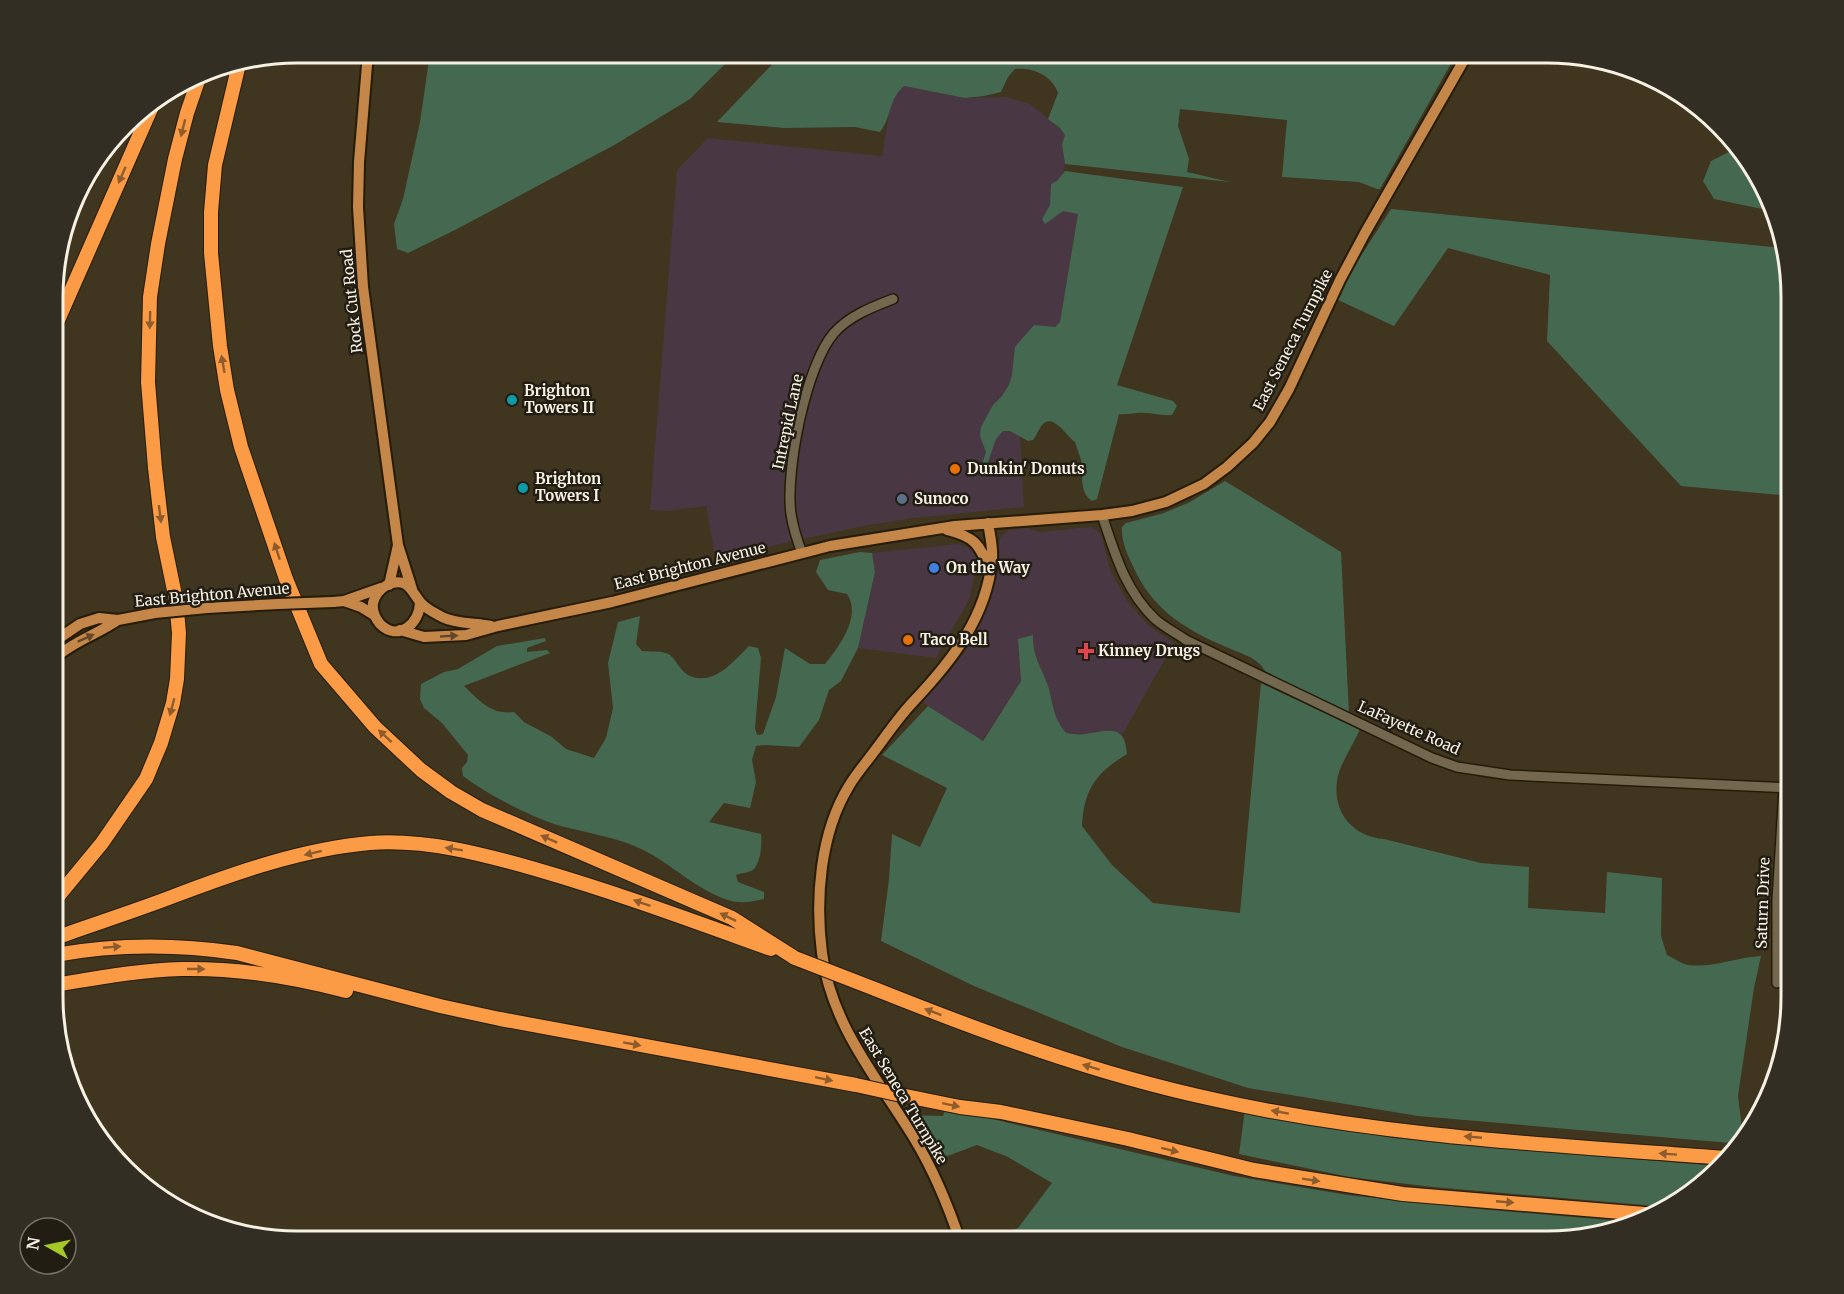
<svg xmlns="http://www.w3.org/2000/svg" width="1844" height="1294" viewBox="0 0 1844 1294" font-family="Merriweather,serif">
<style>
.commercial{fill:#493844}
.green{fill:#456851}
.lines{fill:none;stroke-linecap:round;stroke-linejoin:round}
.minor-casing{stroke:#261c06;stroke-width:12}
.major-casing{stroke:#261c06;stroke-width:14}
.highway-casing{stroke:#261c06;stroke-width:16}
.minor{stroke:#73674f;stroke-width:9}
.major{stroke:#c5864a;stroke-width:10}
.highway{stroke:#fb9b46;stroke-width:14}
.major-bridge-casing{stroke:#261c06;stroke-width:14;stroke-linecap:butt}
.highway-bridge-casing{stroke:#261c06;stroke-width:16;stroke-linecap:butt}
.major-bridge{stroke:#c5864a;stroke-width:10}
.highway-bridge{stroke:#fb9b46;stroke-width:14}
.oneway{fill:#8e5c2c}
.oneway2{fill:#634729}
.culture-dot{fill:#0f9aa8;stroke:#221d13;stroke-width:2}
.food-dot{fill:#e8710a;stroke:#221d13;stroke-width:2}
.service-dot{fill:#5c6f8a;stroke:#221d13;stroke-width:2}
.shop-dot{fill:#3f7fe0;stroke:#221d13;stroke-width:2}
.health-dot{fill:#e0444e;stroke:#221d13;stroke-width:2}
.labels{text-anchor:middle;stroke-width:5;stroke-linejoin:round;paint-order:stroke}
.street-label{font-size:15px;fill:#f7f1e3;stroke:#221d13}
.poi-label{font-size:15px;font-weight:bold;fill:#f7f1e3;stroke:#221d13;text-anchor:start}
.rim{fill:none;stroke:#f7f1e3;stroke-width:3}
</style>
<rect width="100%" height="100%" fill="#40351e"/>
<path class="commercial" d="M904,86L965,98L1006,97L1030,104L1060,128L1065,135L1062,144L1065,164L1063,176L1078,213L1060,323L1055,328L1029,415L1020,438L1024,507L913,518L863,526L775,545L716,561L706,506L668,511L650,510L677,170L708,138L882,156L890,107L896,93Z
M1090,527L1096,529L1101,534L1110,570L1127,601L1148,625L1174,643L1122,735L1111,730L1082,735L1066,733L1059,725L1053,711L1048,688L1033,648V635L1018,639L1021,681L982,741L921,701L940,683L965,652L981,620L995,577L1000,538L1004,533L1009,530L1027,528L1040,532Z
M958,544L971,549L975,555L977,563L969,600L936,658L858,648L875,572L872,553Z"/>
<path class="green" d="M430,53H736L690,99L616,144L457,229L408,253L397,249L394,224L403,199L420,122Z
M783,53H1457L1380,189H1377L1359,182L1282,177L1287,120L1180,109L1178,126L1189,159L1187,172L1230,182L1065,164L1062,144L1065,135L1060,128L1048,119L1058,93C1052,75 1032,67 1015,69L1008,77L1001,92L984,96L965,98L904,86C888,100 892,117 880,132L855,127L784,128L717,122Z
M1733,147L1766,188L1772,211L1714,199L1703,181L1711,161L1731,151Z
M1065,171L1183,187L1117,385L1173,401L1177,406L1172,415C1161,416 1149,412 1138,413C1131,413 1126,415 1119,414L1097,499L1092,501C1079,493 1083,473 1081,460C1079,454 1077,448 1075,442C1067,437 1055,415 1044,423C1040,426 1037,435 1033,440L1028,441L1010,431H1003L996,439L987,465L984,469L981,467L986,452L980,436L981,427L993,405L1002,396L1009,385L1012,375L1015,347L1034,325L1055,327L1060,322L1078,214L1063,211L1045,224L1042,219L1050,205L1051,184L1057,181Z
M1391,209L1782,248L1791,281V496L1681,486L1547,341L1550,275L1448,248L1394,326L1336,299L1351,271Z
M1225,481L1341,552L1349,714L1266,672C1256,656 1241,654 1224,646C1184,629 1151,608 1133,566C1127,554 1121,540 1122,527L1126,523L1164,513L1190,502Z
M860,552L872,553L875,572L858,648L841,681L829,690L819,720L799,747L765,745L756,746L752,760L756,782L750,808L724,803L709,822L761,834C762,844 761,866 751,871C746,873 741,873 736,875L738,882L764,892V899C751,902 740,904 728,900C696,890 671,863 641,849C616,837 587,833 561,826C531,817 488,795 463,776L462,768L467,762L468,755L442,723L424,708L420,699L421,684L444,672L458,669L497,646L545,638L546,641L527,648V652L547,650L550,653L464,686C480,701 491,715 514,712L524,722L552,737L566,749L594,758L606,738L613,708L608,663L618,622L640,616L636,644L642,651C650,652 663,650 670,655C677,661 680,671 690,676C714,686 734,661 749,646L758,648L761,658L755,728L757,735L763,734L776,697L785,648L810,664H825C839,647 862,616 847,594L828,590L816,572L820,560Z
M1033,635C1032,657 1043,669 1049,689C1053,706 1054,719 1066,733C1073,734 1079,735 1085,734C1108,731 1125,723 1127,754C1096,773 1084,789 1082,826L1112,865L1153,903L1240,913L1261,683L1360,729C1354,743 1344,758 1339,772C1329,807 1349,836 1384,839L1481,863L1529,867L1528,908L1605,913L1607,872L1662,878L1661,936L1667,955C1673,958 1682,964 1689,965C1714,968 1737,957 1761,956L1754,988L1738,1096L1742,1128L1751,1127L1742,1144L1418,1116L1248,1088L1122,1047L974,986L881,941L889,879L892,834L920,847L947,788L882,755L928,706L983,741L1021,681L1018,639Z
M946,1108L1234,1176L1348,1195L1479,1209L1631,1222L1548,1241H983L1018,1228L1052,1183L1008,1157L977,1145L934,1161L904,1115L943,1116Z
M1245,1109L1394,1138L1717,1166L1667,1207L1433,1187L1349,1177L1239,1154Z"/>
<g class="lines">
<defs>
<path id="minor" d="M1102,515C1115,554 1125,590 1155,619C1164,627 1176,633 1186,640L1432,758L1457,767L1510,775L1791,788
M802,553C797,540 793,527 791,514C785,471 806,365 834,333C849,316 872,307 893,299
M1777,983V900L1784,788"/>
<path id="major" d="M368,53L359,162L358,207L363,287L398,545L412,589
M947,530C975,537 978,543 990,569
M389,585L398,545
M344,601L361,607L374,615
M333,602L344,601L381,588
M420,602C420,624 398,642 380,624C375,618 372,611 373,603C375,595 380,589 387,585C409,575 412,594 422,604C428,610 435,613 442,617C456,624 476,623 491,626
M207,608L278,604
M400,630L424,637L466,635L498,626L612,602L830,546L955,526L1102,515L1132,511L1166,502L1204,484L1227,467L1253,443L1270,422L1289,389L1340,280L1365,233L1468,53
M55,641L80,624L99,618L118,620L155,613
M55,658C74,641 98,634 118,620
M960,1241C948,1205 934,1171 914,1138C878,1079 831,1025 822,953C815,899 820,833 849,786C856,774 865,764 873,753C886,736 898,718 912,703C951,662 987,617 992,559C993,547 990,535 988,523"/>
<path id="highway" d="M239,64L215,165L211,212V253L220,346L227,390L241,447L286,579L321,664L375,727L421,770L451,792L482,810L732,918L795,958
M55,327L154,102
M55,900L102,843L146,779L161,743L173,703L177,679L179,633L176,600L163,537L155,468L148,382L150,297L158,244L175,159L187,113L201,72
M55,938C94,924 135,911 174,896C237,872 303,849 370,843C426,839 482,854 535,869C615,892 693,921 771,949
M55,955C115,944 176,944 237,953L440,1006L500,1019L856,1085
M55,985C97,978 140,970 182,969C237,968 293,977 346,991
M875,989C985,1033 1096,1074 1212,1099C1380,1137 1554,1145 1726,1158
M901,1095L960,1107L1001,1112L1128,1139L1254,1170L1353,1186L1403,1194L1657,1215"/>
</defs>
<use href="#minor" class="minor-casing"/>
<use href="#major" class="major-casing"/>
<use href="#highway" class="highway-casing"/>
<use href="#minor" class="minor"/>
<use href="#major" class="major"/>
<use href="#highway" class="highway"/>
<defs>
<path id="major-bridge" d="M278,604L333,602
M155,613L207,608"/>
<path id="highway-bridge" d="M795,958L875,989
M856,1085L901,1095"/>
</defs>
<use href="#major-bridge" class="major-bridge-casing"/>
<use href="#highway-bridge" class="highway-bridge-casing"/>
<use href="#major-bridge" class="major-bridge"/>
<use href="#highway-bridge" class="highway-bridge"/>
</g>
<defs><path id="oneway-solid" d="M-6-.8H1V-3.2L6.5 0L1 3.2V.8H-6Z" transform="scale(1.5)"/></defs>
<g class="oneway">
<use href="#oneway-solid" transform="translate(183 128) rotate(104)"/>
<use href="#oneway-solid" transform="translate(122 175) rotate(114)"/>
<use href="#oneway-solid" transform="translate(150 320) rotate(91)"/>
<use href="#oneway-solid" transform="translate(223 364) rotate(-100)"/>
<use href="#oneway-solid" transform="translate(160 514) rotate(83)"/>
<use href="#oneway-solid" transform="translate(277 551) rotate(-108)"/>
<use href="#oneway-solid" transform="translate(172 707) rotate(105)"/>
<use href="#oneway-solid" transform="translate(385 736) rotate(-137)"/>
<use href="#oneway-solid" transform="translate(549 839) rotate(-156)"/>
<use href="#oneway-solid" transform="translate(454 849) rotate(-171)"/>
<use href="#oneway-solid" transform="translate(313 853) rotate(166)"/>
<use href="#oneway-solid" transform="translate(642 903) rotate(-161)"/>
<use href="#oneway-solid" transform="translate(728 917) rotate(-154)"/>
<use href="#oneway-solid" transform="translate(112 947) rotate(-5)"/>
<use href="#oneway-solid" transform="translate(196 969)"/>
<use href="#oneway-solid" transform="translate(933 1012) rotate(-159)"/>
<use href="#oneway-solid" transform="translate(632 1044) rotate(10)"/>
<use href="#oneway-solid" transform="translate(1091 1067) rotate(-163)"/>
<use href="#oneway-solid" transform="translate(824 1079) rotate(12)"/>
<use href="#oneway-solid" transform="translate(951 1105) rotate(12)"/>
<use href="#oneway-solid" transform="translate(1280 1112) rotate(-170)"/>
<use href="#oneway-solid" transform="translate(1473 1137) rotate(-175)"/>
<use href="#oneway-solid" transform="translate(1170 1150) rotate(14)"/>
<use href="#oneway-solid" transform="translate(1668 1154) rotate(-176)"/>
<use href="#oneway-solid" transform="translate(1311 1180) rotate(9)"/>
<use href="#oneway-solid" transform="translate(1505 1202) rotate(5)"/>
</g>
<g class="oneway2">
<use href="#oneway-solid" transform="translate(449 636) rotate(-3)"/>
<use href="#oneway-solid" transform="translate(86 638) rotate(-24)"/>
</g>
<g class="culture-dot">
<circle cx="512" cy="400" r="6"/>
<circle cx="523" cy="488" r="6"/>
</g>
<g class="food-dot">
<circle cx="955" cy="469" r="6"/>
<circle cx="908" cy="640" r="6"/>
</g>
<circle class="service-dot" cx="902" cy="499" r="6"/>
<circle class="shop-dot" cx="934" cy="568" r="6"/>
<path class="health-dot" d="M1083 642h6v6h6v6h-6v6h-6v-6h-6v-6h6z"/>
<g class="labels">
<g class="street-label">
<text transform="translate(352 301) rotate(-96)" y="5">Rock Cut Road</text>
<text transform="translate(1293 340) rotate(-63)" y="5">East Seneca Turnpike</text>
<text transform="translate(788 422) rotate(-78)" y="5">Intrepid Lane</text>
<text transform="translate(690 566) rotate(-14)" y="5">East Brighton Avenue</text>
<text transform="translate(212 595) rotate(-5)" y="5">East Brighton Avenue</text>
<text transform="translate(1409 728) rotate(24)" y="5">LaFayette Road</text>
<text transform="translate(1763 903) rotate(-88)" y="5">Saturn Drive</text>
<text transform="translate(903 1096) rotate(59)" y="5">East Seneca Turnpike</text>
</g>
<g class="poi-label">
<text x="524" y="396">Brighton<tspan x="524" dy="17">Towers II</tspan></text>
<text x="967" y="474">Dunkin' Donuts</text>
<text x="535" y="484">Brighton<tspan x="535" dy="17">Towers I</tspan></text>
<text x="914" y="504">Sunoco</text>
<text x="946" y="573">On the Way</text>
<text x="920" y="645">Taco Bell</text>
<text x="1098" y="656">Kinney Drugs</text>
</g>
</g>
<path d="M0 0H1844V1294H0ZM297 63H1547A234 234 0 0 1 1781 297V997A234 234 0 0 1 1547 1231H297A234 234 0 0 1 63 997V297A234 234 0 0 1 297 63Z" fill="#332e24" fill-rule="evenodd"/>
<path class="rim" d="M297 63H1547A234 234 0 0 1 1781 297V997A234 234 0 0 1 1547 1231H297A234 234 0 0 1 63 997V297A234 234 0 0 1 297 63Z"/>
<g transform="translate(48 1246) rotate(279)"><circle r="28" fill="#221d13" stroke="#777266" stroke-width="1.5"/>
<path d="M0-4.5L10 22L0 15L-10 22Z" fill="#a4c825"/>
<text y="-9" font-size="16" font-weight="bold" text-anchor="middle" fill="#f7f1e3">N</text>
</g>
</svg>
